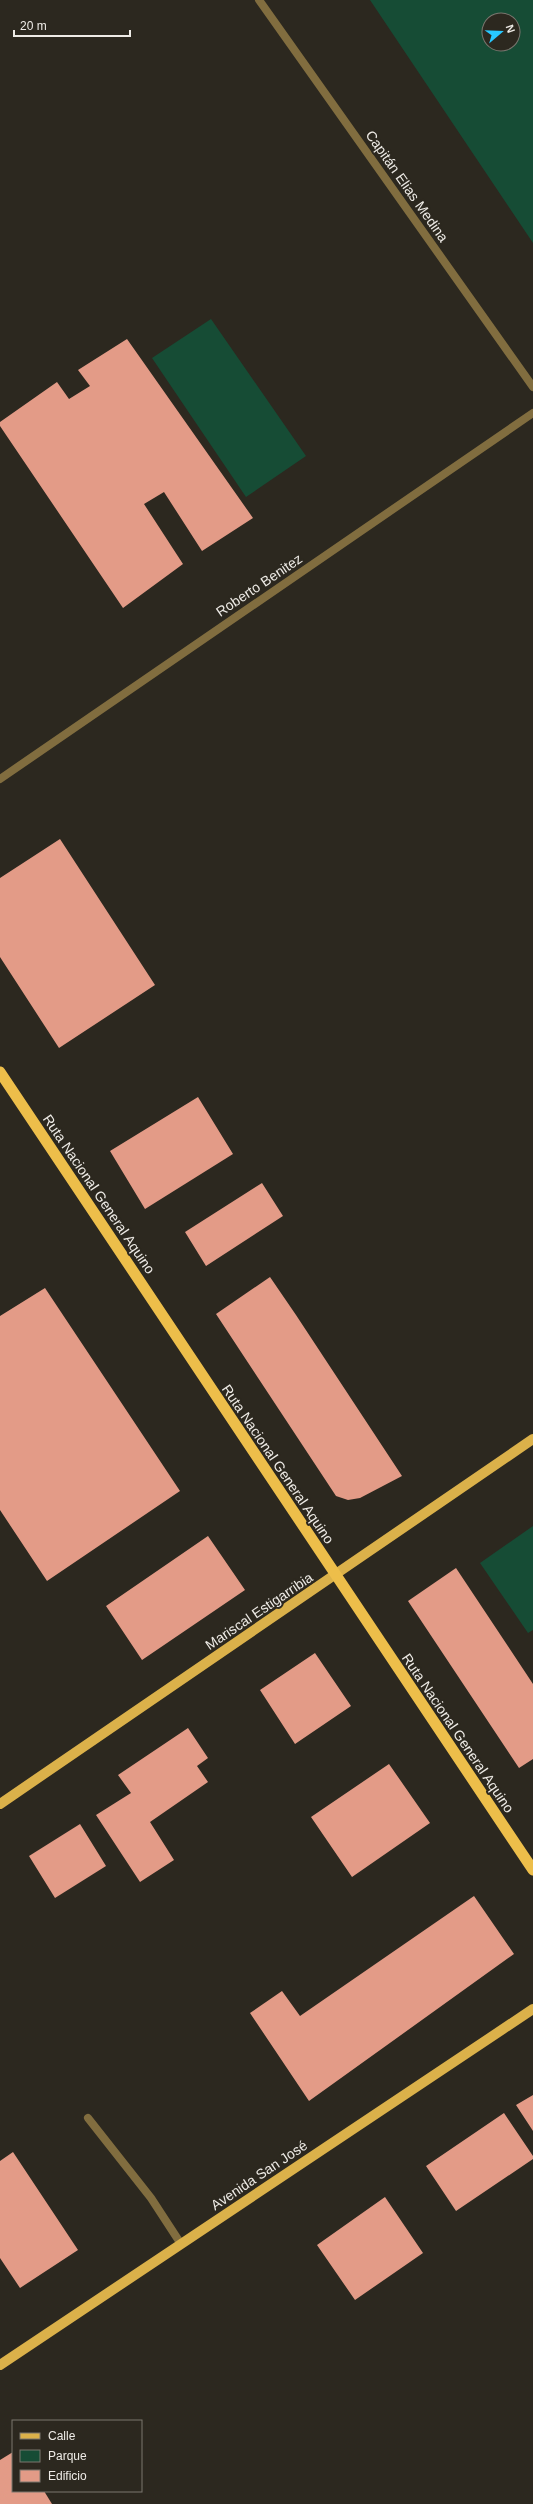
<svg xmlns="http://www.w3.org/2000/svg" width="533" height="2504" viewBox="0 0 533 2504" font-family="Helvetica,sans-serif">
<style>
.green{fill:#164c35;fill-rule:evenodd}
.building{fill:#e39b87}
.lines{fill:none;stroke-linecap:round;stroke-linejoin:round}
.service{stroke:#816d3f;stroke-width:8}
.minor{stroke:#816d3f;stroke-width:8}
.primary{stroke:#dbb14a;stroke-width:10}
.trunk{stroke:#edbe4a;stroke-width:11}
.labels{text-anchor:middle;stroke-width:4;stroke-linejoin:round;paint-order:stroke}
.street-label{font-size:14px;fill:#eeebe6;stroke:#2c281f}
</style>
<rect width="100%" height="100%" fill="#2c281f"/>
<path class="green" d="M370,0H533V243ZM489,20H513V44H489Z
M211,319L306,456L246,497L152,358Z
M533,1526V1630L528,1633L480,1563Z"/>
<path class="building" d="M127,339L253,518L202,551L164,492L144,504L183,564L123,608L0,426V422L57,382L69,399L90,386L78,370Z
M60,839L155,985L59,1048L0,957V878Z
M198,1097L233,1154L145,1209L110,1151Z
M262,1183L283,1216L206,1266L185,1232Z
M270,1277L296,1315L402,1476L360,1498L348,1500L336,1496L241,1352L216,1314Z
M45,1288L180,1491L47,1581L0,1510V1316Z
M208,1536L245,1590L142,1660L106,1606Z
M456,1568L533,1684V1759L519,1768L408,1601Z
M315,1653L351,1706L295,1744L260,1690Z
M188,1728L208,1758L197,1766L208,1782L150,1822L174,1860L140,1882L96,1815L131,1793L118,1775Z
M389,1764L430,1823L352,1877L311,1817Z
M80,1824L106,1866L55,1898L29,1856Z
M474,1896L514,1954L309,2101L250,2013L282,1991L300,2016Z
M533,2095V2131L516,2105Z
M504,2113L533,2156V2159L456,2211L426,2166Z
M13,2152L78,2250L20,2288L0,2258V2161Z
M385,2197L423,2253L355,2300L317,2245Z
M13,2452V2491H44L52,2504H0V2460Z"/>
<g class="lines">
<path class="service" d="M88,2118L151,2198L181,2244"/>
<path class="minor" d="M259,0L533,387
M0,779L533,413"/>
<path class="primary" d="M0,1804L533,1439
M0,2365L533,2009"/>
<path class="trunk" d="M0,1072L533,1870"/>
</g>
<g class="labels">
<g class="street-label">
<text transform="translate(407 186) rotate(55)" y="5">Capitán Elias Medina</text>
<text transform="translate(259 585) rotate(-34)" y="5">Roberto Benitez</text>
<text transform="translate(99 1194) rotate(56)" y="5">Ruta Nacional General Aquino</text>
<text transform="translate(278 1464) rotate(56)" y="5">Ruta Nacional General Aquino</text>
<text transform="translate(259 1611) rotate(-34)" y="5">Mariscal Estigarribia</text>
<text transform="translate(458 1733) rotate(56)" y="5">Ruta Nacional General Aquino</text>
<text transform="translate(259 2175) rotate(-34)" y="5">Avenida San José</text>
</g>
</g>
<rect x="12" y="2420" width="130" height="72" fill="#2c281f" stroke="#7a766f"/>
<rect x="20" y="2433" width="20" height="6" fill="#dbb14a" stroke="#7a766f"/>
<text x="48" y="2440" font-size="12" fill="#eeebe6">Calle</text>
<rect x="20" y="2450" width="20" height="12" fill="#164c35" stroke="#7a766f"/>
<text x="48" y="2460" font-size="12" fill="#eeebe6">Parque</text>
<rect x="20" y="2470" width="20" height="12" fill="#e39b87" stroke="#7a766f"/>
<text x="48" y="2480" font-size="12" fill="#eeebe6">Edificio</text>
<g transform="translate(501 32) rotate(71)"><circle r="19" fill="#2c281f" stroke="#7a766f"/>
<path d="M0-3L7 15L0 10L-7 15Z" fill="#28c8ff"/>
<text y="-6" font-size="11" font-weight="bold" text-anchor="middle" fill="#eeebe6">N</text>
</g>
<path d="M14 30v6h116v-6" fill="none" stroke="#eeebe6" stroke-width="2"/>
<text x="20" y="30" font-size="12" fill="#eeebe6" stroke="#2c281f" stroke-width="3" paint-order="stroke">20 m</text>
</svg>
